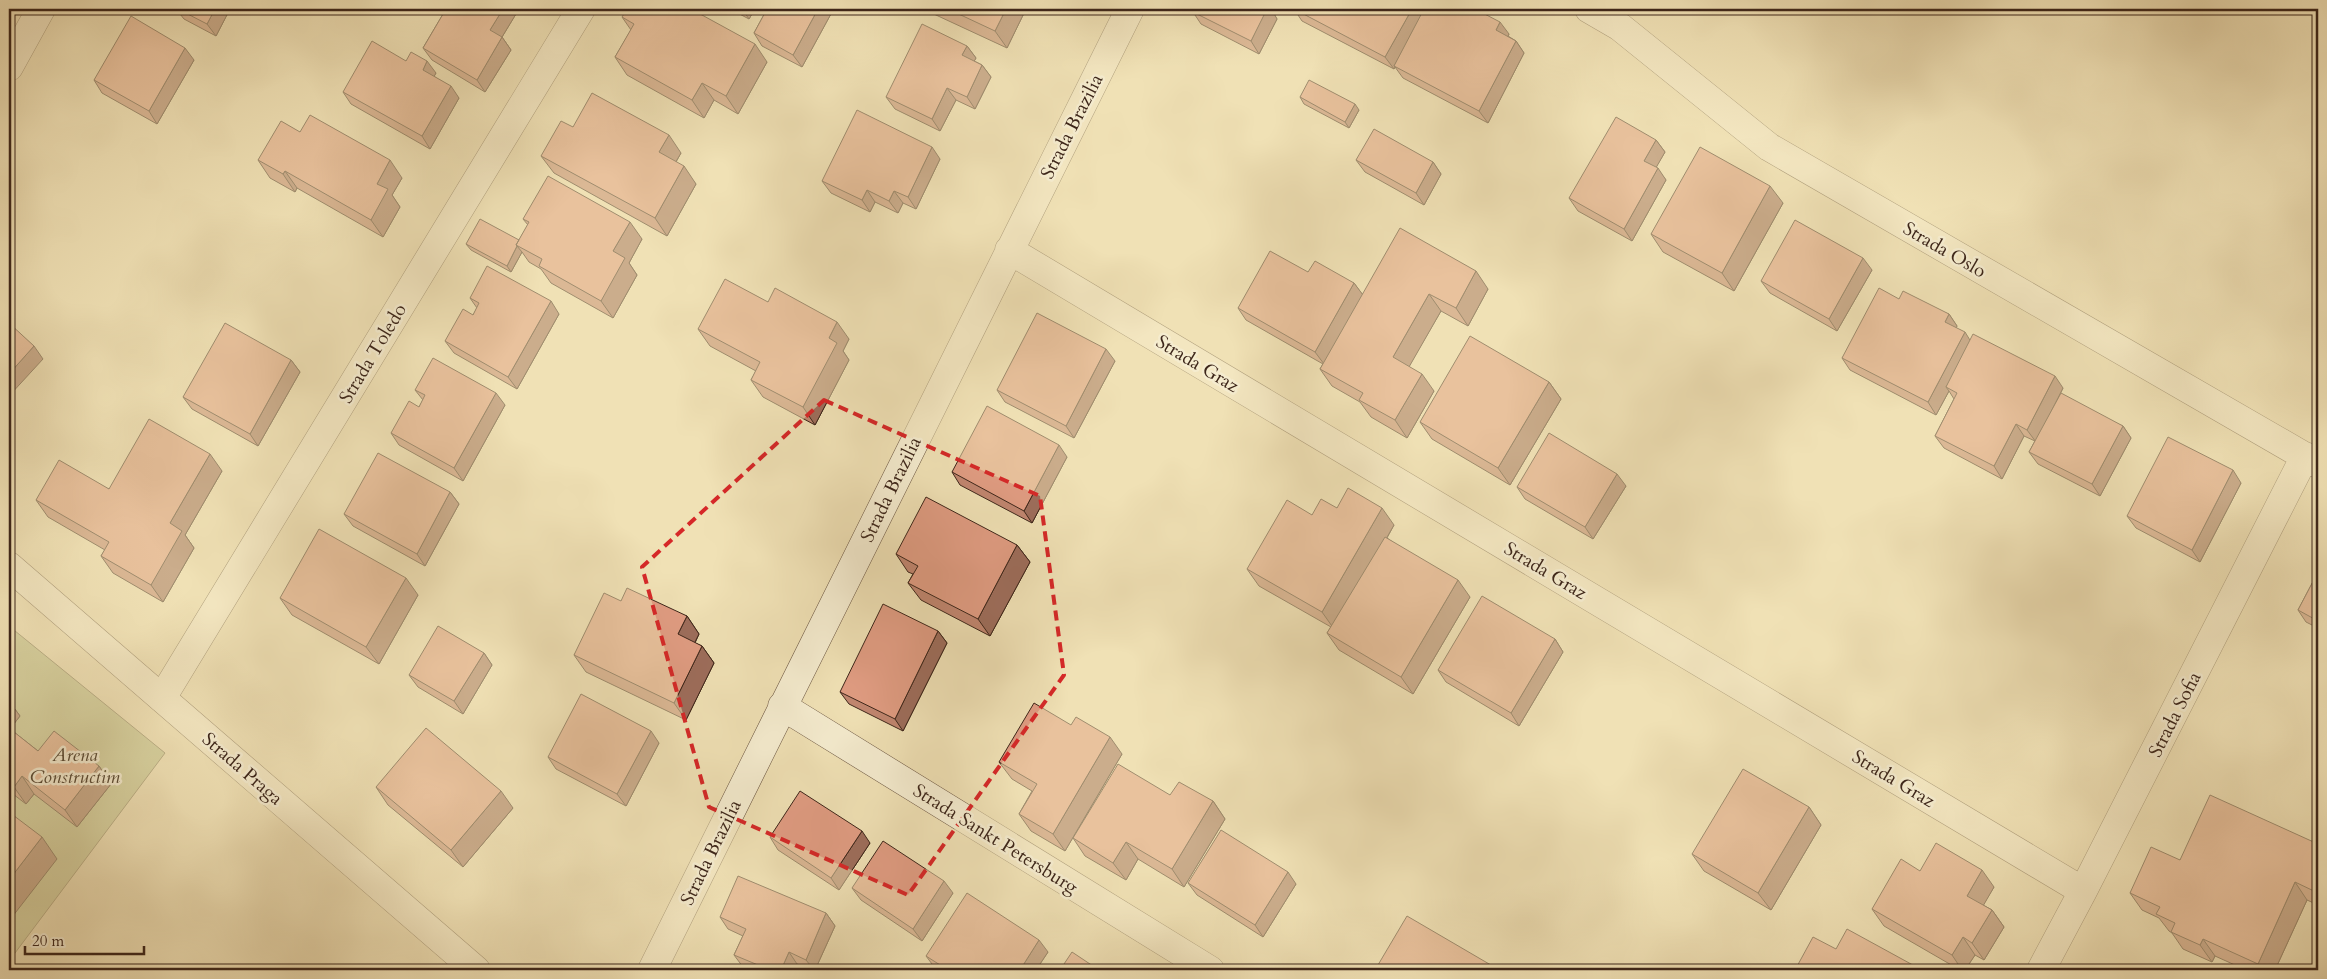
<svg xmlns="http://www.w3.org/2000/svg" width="2327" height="979" viewBox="0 0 2327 979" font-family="Cardo,serif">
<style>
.green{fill:#bdc28b;stroke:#7d7452}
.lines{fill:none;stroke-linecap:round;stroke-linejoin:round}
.minor-casing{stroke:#6a5541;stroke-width:29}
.tertiary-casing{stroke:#6a5541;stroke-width:29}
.minor{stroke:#f5eccf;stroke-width:28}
.tertiary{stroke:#f5eccf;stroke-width:28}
.wall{fill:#c18670;stroke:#3d261a}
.shaded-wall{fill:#9d6d5b;stroke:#3d261a}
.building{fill:#e09c82;stroke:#3d261a}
.marked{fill:none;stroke:#d62828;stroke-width:4;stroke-dasharray:10 6;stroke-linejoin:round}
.labels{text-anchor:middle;stroke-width:5;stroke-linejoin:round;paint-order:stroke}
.street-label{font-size:19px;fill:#3d261a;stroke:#f5eccf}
.park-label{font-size:19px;font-style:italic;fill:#5d4d36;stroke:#f5eccf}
</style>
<rect width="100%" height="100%" fill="#f0e1b5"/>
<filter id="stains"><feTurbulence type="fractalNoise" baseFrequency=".004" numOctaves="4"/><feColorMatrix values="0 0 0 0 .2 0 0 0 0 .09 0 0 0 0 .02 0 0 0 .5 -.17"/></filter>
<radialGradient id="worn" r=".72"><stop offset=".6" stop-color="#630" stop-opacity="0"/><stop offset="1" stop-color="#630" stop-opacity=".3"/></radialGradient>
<path class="green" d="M9,626L165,753L9,961Z"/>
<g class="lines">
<defs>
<path id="minor" d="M1589,9L1620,27L1769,147L2318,464
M1009,250L2083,891
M162,698L581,9
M782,706L1210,970
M652,970L1130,9
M2041,970L2083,891L2305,456"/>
<path id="tertiary" d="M9,67L41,9
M9,566L476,970"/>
</defs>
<use href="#minor" class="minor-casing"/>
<use href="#tertiary" class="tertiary-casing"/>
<use href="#minor" class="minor"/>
<use href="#tertiary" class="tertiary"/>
</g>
<path class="wall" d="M176,9H230L216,36L184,19Z
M446,9H519L502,37L511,50L485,92L432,60L423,48Z
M730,9H755L749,19Z
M767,9H830L832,12L802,67L762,46L754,33Z
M923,9H1026L1007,48Z
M1294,9L1509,34L1508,36L1516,41L1524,53L1488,123L1403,78L1395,67L1394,69L1302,21Z
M1193,12H1273L1277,19L1259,54L1201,24Z
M622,17L767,62L738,114L714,100L704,118L627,75L615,57L631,30Z
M967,46L976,58L974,61L982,65L991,77L975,109L956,100L940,131L895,109L886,97Z
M194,60L157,124L102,93L94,80Z
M406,61L436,73L434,76L459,98L430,149L351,104L343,92Z
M1300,97L1359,110L1349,128L1304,104Z
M573,127L681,153L676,162L696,184L667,236L554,173L541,156Z
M300,132L402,178L392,195L400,207L383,237L297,188L295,192L270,178L258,160Z
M1656,140L1665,152L1656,167L1666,180L1632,241L1578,211L1569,198Z
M940,159L916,209L903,203L898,213L875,202L870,212L831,193L822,181Z
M1356,160L1433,162L1441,174L1424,205L1365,172Z
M1783,203L1734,291L1663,252L1651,234Z
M523,219L642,239L629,263L637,275L613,318L551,283L541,269L529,262L522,252L511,272L471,250L466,244L519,240L528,225Z
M1872,270L1837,331L1770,293L1761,281Z
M1308,272L1354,283L1362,294L1488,289L1468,326L1441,311L1409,366L1434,391L1407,438L1371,417L1360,402L1332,386L1320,369L1323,364L1246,320L1238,308Z
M470,298L559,314L517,389L454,353L445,341L473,315L477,308Z
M1899,299L1949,314L1957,326L1956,328L1970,340L2063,388L2058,398L2123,426L2131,438L2100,496L2038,464L2029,452L2035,441L2024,436L2002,479L1944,448L1935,436L1954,399L1949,391L1936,415L1850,370L1842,358Z
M768,302L849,339L843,351L849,360L815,425L763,397L751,380L756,371L710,346L698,329Z
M291,360L300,372L258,446L192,409L183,397Z
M1115,361L1074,438L1005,402L997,390Z
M1549,382L1561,399L1510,485L1432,439L1420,422Z
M415,390L505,405L463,481L399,445L391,433L419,407L423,400Z
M1067,457L1032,523L960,485L952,472Z
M222,471L185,535L194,548L163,602L113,573L101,556L105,550L48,517L36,500Z
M2241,483L2200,562L2136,528L2127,516Z
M1626,486L1593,539L1525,499L1517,487Z
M450,492L459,504L425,566L353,526L344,514Z
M1337,508L1394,525L1387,538L1470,597L1413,694L1339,650L1327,633L1331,627L1259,586L1247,569L1312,515Z
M1017,545L1030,562L990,636L921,600L908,583L913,574L908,572L896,554Z
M2318,572V628L2306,622L2298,610Z
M418,595L379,664L292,615L280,598Z
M621,601L687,616L699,634L695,643L702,646L714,663L686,720L586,672L574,655Z
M938,631L947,643L903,731L849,704L840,692Z
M1555,639L1563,652L1519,726L1446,682L1438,670Z
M484,653L492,665L463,714L418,687L409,675Z
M9,701L20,716L10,729L38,751L99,766L111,784L77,827L34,794L26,804L9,791Z
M659,743L626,806L556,769L548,757Z
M1122,754L1065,851L1031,831L1019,814L1032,791L1012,779L999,762Z
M376,787L513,808L463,867L388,805Z
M1170,795L1213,801L1225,819L1184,887L1138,859L1126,880L1085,856L1073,838Z
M1809,807L1821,825L1771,910L1704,871L1692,854Z
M770,837L870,843L839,890L778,850Z
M2318,844V905L2307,900L2275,970H2246L2215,956L2212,962L2183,949L2172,933L2169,931L2159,918L2142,910L2130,893L2180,860Z
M1188,883L1296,884L1263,937L1197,895Z
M1994,887L1983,905L1992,910L2004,927L1984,960L1975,955L1965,970H1960L1884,926L1872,909Z
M852,888L953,893L922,941L861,900Z
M826,913L835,926L815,970H811L797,964L795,970H750L743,967L734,955L743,936L728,929L720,917Z
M1048,952L1036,970H938L935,968L926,956Z"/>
<path class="shaded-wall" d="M215,9H230L216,36L207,24Z
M503,9H519L499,42L490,30Z
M742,9H755L749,19Z
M818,9H830L832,12L802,67L793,55Z
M1006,9H1026L1007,48L995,31Z
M1266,9H1274L1273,12L1277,19L1259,54L1251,41Z
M1412,9H1427L1394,66L1395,67L1394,69L1385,57Z
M1500,22L1509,34L1505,42L1496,30Z
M502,37L511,50L485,92L477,80Z
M1516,41L1524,53L1488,123L1479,111Z
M755,44L767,62L738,114L726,96Z
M967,46L976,58L971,67L962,55Z
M185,48L194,60L157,124L149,111Z
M427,61L436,73L431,82L423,70Z
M982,65L991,77L975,109L967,97Z
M702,83L714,100L704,118L692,100Z
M451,86L459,98L430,149L422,136Z
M947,88L956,100L940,131L932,119Z
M1355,104L1359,110L1349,128L1345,122Z
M669,135L681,153L671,170L659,152Z
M1656,140L1665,152L1653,173L1644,161Z
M932,147L940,159L916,209L908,197Z
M390,160L402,178L392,195L400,207L383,237L371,220L377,184Z
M1433,162L1441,174L1424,205L1416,193Z
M684,166L696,184L667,236L655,218Z
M1658,168L1666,180L1632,241L1624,229Z
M285,171L297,188L295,192L283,174Z
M1770,186L1783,203L1734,291L1722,273Z
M867,190L875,202L870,212L862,200Z
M894,191L903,203L898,213L889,201Z
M630,222L642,239L629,263L637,275L613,318L601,301L613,251Z
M517,246L522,252L511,272L507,266Z
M1863,258L1872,270L1837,331L1829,319Z
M1476,271L1488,289L1468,326L1456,308Z
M1354,283L1363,295L1324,364L1315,352Z
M1429,294L1441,311L1405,374L1393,357Z
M551,301L559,314L517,389L508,377Z
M1949,314L1957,326L1953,334L1945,322Z
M837,322L849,339L843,351L849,360L815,425L803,407L829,338Z
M1965,332L1973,345L1946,387L1949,391L1936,415L1928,402Z
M34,346L43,359L9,396V374Z
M1106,349L1115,361L1074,438L1066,426Z
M291,360L300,372L258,446L250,434Z
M1422,374L1434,391L1407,438L1395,420Z
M2055,376L2063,388L2036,442L2027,430Z
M1549,382L1561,399L1510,485L1498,468Z
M496,393L505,405L463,481L454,468Z
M2016,424L2024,436L2002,479L1994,466Z
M2123,426L2131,438L2100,496L2092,484Z
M1059,445L1067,457L1032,523L1024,511Z
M210,454L222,471L185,535L194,548L163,602L151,585L170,523Z
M2233,470L2241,483L2200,562L2192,550Z
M1617,474L1626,486L1593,539L1585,527Z
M450,492L459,504L425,566L417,554Z
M1382,508L1394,525L1334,629L1322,612Z
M1017,545L1030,562L990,636L978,619Z
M406,578L418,595L379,664L366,647Z
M1458,580L1470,597L1413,694L1401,677Z
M687,616L699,634L690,652L678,634Z
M938,631L947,643L903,731L895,719Z
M1555,639L1563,652L1519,726L1511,713Z
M702,646L714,663L686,720L674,703Z
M484,653L492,665L463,714L454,701Z
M9,701L20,716L9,730Z
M651,731L659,743L626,806L617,794Z
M1110,737L1122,754L1065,851L1053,834Z
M99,766L111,784L77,827L65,810Z
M22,776L34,794L26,804L14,787Z
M501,791L513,808L463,867L451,850Z
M1213,801L1225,819L1184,887L1172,869Z
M1809,807L1821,825L1771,910L1758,893Z
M862,831L870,843L839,890L831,878Z
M42,837L57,859L9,921V880Z
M1126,842L1138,859L1126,880L1113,863Z
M1982,870L1994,887L1979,913L1967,896Z
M1288,872L1296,884L1263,937L1255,925Z
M944,881L953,893L922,941L913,929Z
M2295,882L2307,900L2275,970H2262L2258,964Z
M2318,886V895L2316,892Z
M1992,910L2004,927L1984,960L1972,943Z
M826,913L835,926L815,970H814L806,960Z
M1963,937L1975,955L1965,970H1962L1952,955Z
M2203,939L2215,956L2212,962L2200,945Z
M1039,940L1048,952L1036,970H1020Z
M789,952L797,964L795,970H781Z"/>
<path class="building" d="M178,9H215L207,24Z
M446,9H503L490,30L502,37L477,80L423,48Z
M627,9H691L755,44L726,96L702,83L692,100L615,57L634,24L622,17Z
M767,9H818L793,55L754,33Z
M948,9H1006L995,31Z
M1194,9H1267L1251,41L1193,12Z
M1294,9H1412L1385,57Z
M1424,9H1475L1500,22L1496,30L1516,41L1479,111L1394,66Z
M131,16L185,48L149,111L94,80Z
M922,24L967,46L962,55L982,65L967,97L947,88L932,119L886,97Z
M372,41L406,61L411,52L427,61L423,70L451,86L422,136L343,92Z
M1309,80L1355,104L1345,122L1300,97Z
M592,93L669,135L659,152L684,166L655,218L541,156L561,121L573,127Z
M857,110L932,147L908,197L894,191L889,201L867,190L862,200L822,181Z
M310,115L390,160L377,184L388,189L371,220L285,171L283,174L258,160L281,121L300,132Z
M1616,117L1656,140L1644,161L1658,168L1624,229L1569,198Z
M1374,129L1433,162L1416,193L1356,160Z
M1700,147L1770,186L1722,273L1651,234Z
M548,176L630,222L613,251L625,258L601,301L539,266L542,259L516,245L529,222L523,219Z
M480,219L519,240L516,245L517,246L507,266L466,244Z
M1795,220L1863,258L1829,319L1761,281Z
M1400,228L1476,271L1456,308L1429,294L1393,357L1422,374L1395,420L1359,400L1363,393L1320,369Z
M1270,251L1308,272L1315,261L1354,283L1315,352L1238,308Z
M487,266L551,301L508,377L445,341L463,309L473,315L479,303L470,298Z
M725,279L768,302L775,288L837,322L829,338L837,343L803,407L751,380L760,362L698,329Z
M1879,288L1899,299L1903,291L1949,314L1945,322L1965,332L1928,402L1842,358Z
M1037,313L1106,349L1066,426L997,390Z
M9,323L34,346L9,374Z
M225,323L291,360L250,434L183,397Z
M1973,334L2055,376L2027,430L2016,424L1994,466L1935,436L1957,393L1946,387Z
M1470,336L1549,382L1498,468L1420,422Z
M433,358L496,393L454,468L391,433L409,401L419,407L425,395L415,390Z
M2061,393L2123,426L2092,484L2029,452Z
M987,406L1059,445L1024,511L952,472Z
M149,419L210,454L170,523L182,531L151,585L101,556L109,542L36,500L59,460L109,489Z
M1549,433L1617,474L1585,527L1517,487Z
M2168,437L2233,470L2192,550L2127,516Z
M378,453L450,492L417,554L344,514Z
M1348,488L1382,508L1322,612L1247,569L1287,500L1312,515L1321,499L1337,508Z
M926,497L1017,545L978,619L908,583L918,566L896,554Z
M319,529L406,578L366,647L280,598Z
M1385,537L1458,580L1401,677L1327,633Z
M2318,572V621L2298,610Z
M627,588L687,616L678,634L702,646L674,703L574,655L604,593L621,601Z
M1482,596L1555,639L1511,713L1438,670Z
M883,604L938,631L895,719L840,692Z
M438,626L484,653L454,701L409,675Z
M581,694L651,731L617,794L548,757Z
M1034,703L1071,725L1076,717L1110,737L1053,834L1019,814L1037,784L999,762Z
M9,728L38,751L54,731L99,766L65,810L22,776L14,787L9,783Z
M426,728L501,791L451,850L376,787Z
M1118,764L1170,795L1179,782L1213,801L1172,869L1126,842L1113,863L1073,838Z
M1743,769L1809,807L1758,893L1692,854Z
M800,791L862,831L831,878L770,837Z
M2210,795L2318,844V886L2316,892L2295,882L2258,964L2203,939L2200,945L2171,932L2175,923L2156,914L2160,907L2130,893L2151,847L2180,860Z
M9,812L42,837L9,880Z
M1221,830L1288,872L1255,925L1188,883Z
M883,841L944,881L913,929L852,888Z
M1936,843L1982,870L1967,896L1992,910L1972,943L1963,937L1952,955L1872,909L1901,859L1920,871Z
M738,876L826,913L806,960L789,952L781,970H770L734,955L746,929L720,917Z
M967,893L1039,940L1020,970H948L926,956Z
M1407,916L1496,968L1495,970H1375Z
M1847,929L1922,970H1795L1813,937L1836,949Z
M1072,952L1099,970H1060Z
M732,965L742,970H730Z"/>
<path d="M0 0H2327V979H0ZM824,400L1040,496L1064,675L908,895L709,807L642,567Z" fill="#f0e1b5" fill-opacity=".55" fill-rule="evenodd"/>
<path class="marked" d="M824,400L1040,496L1064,675L908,895L709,807L642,567Z"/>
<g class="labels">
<g class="street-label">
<text transform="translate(1071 126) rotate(-63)" y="7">Strada Brazilia</text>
<text transform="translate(1945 249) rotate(30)" y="7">Strada Oslo</text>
<text transform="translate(372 353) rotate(-59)" y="7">Strada Toledo</text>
<text transform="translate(1198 363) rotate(31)" y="7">Strada Graz</text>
<text transform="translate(890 489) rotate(-64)" y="7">Strada Brazilia</text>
<text transform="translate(1546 570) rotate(31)" y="7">Strada Graz</text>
<text transform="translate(2174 714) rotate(-63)" y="7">Strada Sofia</text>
<text transform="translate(243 768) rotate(41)" y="7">Strada Praga</text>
<text transform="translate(1894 778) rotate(31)" y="7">Strada Graz</text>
<text transform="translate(996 838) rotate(32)" y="7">Strada Sankt Petersburg</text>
<text transform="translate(710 852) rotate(-64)" y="7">Strada Brazilia</text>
</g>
<g class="park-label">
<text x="75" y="761">Arena<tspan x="75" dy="22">Constructim</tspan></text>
</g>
</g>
<rect width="2327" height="979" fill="none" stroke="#f0e1b5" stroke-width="30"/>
<rect x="10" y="10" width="2307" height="959" fill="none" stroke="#3d261a" stroke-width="2.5"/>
<rect x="15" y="15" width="2297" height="949" fill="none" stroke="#3d261a"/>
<path d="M25 946v8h119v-8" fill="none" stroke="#3d261a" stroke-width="2.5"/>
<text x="32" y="946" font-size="15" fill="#3d261a" stroke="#f5eccf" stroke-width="4" paint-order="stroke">20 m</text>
<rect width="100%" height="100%" filter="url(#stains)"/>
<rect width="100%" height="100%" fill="url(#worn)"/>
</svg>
